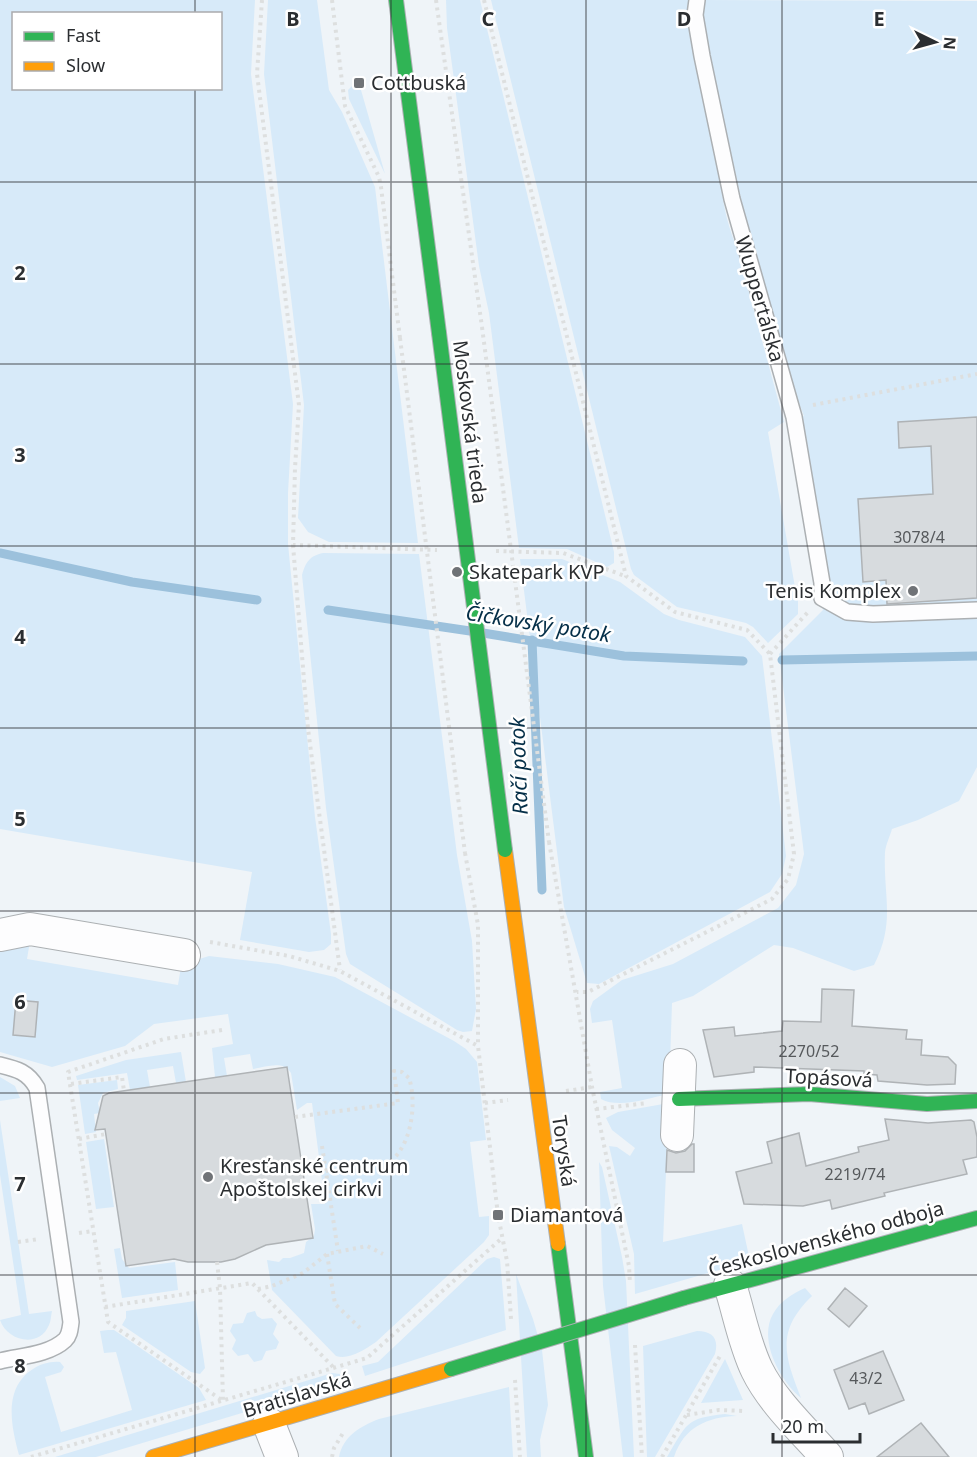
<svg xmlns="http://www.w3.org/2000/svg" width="977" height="1457" viewBox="0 0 977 1457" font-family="'Noto Sans',sans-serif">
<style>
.green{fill:#d7eaf9;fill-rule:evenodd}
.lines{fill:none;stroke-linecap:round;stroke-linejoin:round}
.stream{stroke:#9cc1dc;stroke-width:9}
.building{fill:#d7dbde;stroke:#afb3b6;stroke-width:1.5}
.lane-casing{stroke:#acb0b3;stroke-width:18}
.street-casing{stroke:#acb0b3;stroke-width:34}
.fast-casing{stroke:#acb0b3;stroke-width:16}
.slow-casing{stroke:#acb0b3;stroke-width:16}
.path{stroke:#dddfdf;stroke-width:4;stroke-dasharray:3 4.5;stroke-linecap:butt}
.lane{stroke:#fdfdfe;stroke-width:15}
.street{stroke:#fdfdfe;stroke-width:32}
.fast{stroke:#30b455;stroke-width:14}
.slow{stroke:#ff9f0a;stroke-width:14}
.fast-bridge-casing{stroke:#acb0b3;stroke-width:16;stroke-linecap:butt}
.path-bridge{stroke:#dddfdf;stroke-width:4;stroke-dasharray:3 4.5;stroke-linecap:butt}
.fast-bridge{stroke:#30b455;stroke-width:14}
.grid{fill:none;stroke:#2b2e31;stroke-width:1.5;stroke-opacity:0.55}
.poi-dot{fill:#707377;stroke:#fff;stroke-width:2}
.labels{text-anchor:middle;stroke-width:5;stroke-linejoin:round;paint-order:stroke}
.number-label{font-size:16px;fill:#56595c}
.poi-label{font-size:20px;fill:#2b2e31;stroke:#fff;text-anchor:start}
.street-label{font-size:20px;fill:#2b2e31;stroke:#fff}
.water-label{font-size:21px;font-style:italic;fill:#052f48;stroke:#fff}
.grid-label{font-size:20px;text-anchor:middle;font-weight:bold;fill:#2b2e31;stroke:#fff;stroke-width:5;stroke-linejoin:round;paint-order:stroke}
</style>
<rect width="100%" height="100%" fill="#eff4f8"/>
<path class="green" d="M0,0H255L251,74L293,404L288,493V544L315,817L331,934V944L324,950L309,952L240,940L252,872L0,829ZM14,14H220V88H14Z
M268,0H317L329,90L342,112L375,187L418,543L329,542L308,532L298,518L304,405L264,74Z
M446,0H480L614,552V563L607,567L567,549L519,548L489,313L479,266L460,124L447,28Z
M491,0H690L719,162C721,193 725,220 737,248L784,422L768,432L796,593L798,594V614L768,643L753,627L746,623L677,607L634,575L631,569Z
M703,0L977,1V767L959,801L918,820L892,829C890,836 886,844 885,852C883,896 896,922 874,965L854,971L793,948L774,945L693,996L672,1003L669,1094C649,1098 619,1109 601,1099L600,1092L622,1088L612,1020L592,1023L590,1009L593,1001L622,980L673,964L778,908L796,885L804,854L779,654L823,610L794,417L804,416C769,327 748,232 728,139C717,94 703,47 703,0Z
M359,83L385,174L349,99L348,90L354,84Z
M323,553L419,554L457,855L472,941L476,1009L472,1031L463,1032L457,1030L350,964L346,954L326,808L302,575C306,561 310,556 323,553Z
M520,559H562L620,582L664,614L679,620L745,637L762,656L786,856L782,874L770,892L599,984L587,983L564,907Z
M30,941L27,959L178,985L181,967L193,961L209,956L278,964L335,977L454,1041L466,1049L477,1062L486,1140L470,1142L479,1217L489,1216V1235L484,1242L376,1342C364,1350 349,1360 336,1356L272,1290L267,1260L279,1262L283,1258H290L304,1253L306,1242L314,1236L315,1229L311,1204H325L312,1103H307L297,1110L291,1073C283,1060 266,1067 253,1069L250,1054L224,1058L227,1076L215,1077L212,1048L233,1044L228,1014L154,1024L125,1046L52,1067L0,1052V945Z
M181,1052L186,1082L176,1083L173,1066L147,1070L150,1087L130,1090L127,1073L77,1080L76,1076L126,1060Z
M0,1077L15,1086L20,1098L0,1101Z
M117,1080L118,1089L103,1093L98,1103L100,1113L94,1114L96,1132L85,1134L78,1085Z
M669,1103L663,1242L742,1224L750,1261L635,1294L634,1254L609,1146L617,1147L630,1156L635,1148L612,1130L606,1118L618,1112Z
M0,1120L29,1314L52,1311C51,1315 51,1321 49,1325C39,1349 7,1341 0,1320L21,1315L0,1175Z
M104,1139L114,1207L96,1209L86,1142Z
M599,1162L602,1167L622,1257L626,1281L634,1457H623L603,1286Z
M120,1248L122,1259L129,1268L175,1262L178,1290L122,1298L114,1249Z
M494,1257L500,1259L506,1330L365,1376L362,1366L378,1362L487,1259Z
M516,1274L533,1319L542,1350L548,1405L540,1440L541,1457H527Z
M805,1288L812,1296C776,1331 784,1355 801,1398C780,1381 758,1340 773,1314C780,1301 792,1294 805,1288Z
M195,1301L205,1368L200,1374L191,1372L122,1325L126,1318V1311Z
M255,1311L257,1316L262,1319L272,1318L277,1324L273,1334L279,1342L276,1349L266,1351L262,1360L254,1362L248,1354L238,1356L232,1349L236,1340L230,1331L233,1324L243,1323L247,1313Z
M108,1330H114L199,1388L206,1400L19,1455C11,1426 3,1388 33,1369C40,1364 51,1361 60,1362L64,1367L61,1372L45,1377L61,1432L132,1410L116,1352L104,1353L100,1331Z
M697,1331C713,1331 719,1339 715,1354L655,1457H647L643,1346Z
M725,1359L743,1400L701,1403Z
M332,1373L340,1374L342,1383L96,1457H55Z
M509,1387L513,1457H339C343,1436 361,1426 379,1419Z
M725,1414L737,1416C707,1417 684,1427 674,1457H667C687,1424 685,1418 725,1414Z"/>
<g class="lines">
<path class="stream" d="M0,553L132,582L257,600
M328,610L470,631
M483,633L624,656L743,661
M532,640L542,890
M782,660L977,656"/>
</g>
<path class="building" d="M977,417V598L887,604L886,580L863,582L858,499L933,494L931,446L899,448L898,422Z
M822,989L854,990L852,1026L907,1030L906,1039L922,1040L921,1055L948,1057L956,1065L955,1084L927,1085L878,1081L877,1075L864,1074V1071L754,1067V1072L714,1077L703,1030L734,1027L735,1036L782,1031L783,1021L821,1022Z
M16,1000L38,1002L35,1037L13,1035Z
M287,1067L313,1238L266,1245L235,1259L221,1262H188L174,1259L126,1266L105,1129L95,1130L103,1096L109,1093Z
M885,1119L928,1123L971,1120L974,1122L977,1137V1157L963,1160L967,1174L884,1193L885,1196L832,1209L830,1200L803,1206L744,1204L736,1172L772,1163L767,1142L799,1133L806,1166L859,1152L858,1147L889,1140Z
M692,1144H694V1172H666L667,1150L676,1153L685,1151Z
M845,1288L867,1306L849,1327L828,1309Z
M883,1351L904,1400L869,1414L865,1403L849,1409L834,1370Z
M921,1423L949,1457H877Z"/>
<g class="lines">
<defs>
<path id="lane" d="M697,0L695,15L702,56L732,199L794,417L822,583V598L847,612L873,614L977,610
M0,1065C17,1069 28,1072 37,1088L71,1322C70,1329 70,1335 65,1340C49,1355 20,1356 0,1361"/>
<path id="street" d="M0,935L30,929L184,955
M677,1135L680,1065
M730,1285C739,1313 744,1343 757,1370C772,1401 804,1431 827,1457
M269,1424L282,1457"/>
<path id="fast" d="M396,0L439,333
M679,1099L809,1094L927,1104L977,1101
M558,1244L586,1457
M684,1298L977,1218"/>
<path id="slow" d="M505,850L558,1244
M153,1457L451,1369"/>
</defs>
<use href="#lane" class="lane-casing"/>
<use href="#street" class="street-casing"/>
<use href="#fast" class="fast-casing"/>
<use href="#slow" class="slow-casing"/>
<path class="path" d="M262,0L257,74L299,405L295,468L293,545L437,550
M332,0L345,106L379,177L381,187L400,338
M436,0L482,327
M484,0L626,576L675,612L747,630L770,654L794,854L788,879L772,899L588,992H577
M813,405L977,374
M293,545L308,729L340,970
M496,551L563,553L625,576
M770,654L808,612
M549,842L592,1087L629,1266L630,1284
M465,853L478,925V1046
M210,942L289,956L340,971L478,1046L498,1215L507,1261L511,1319
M222,1030L164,1039L68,1072L108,1322L223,1401
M71,1084L122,1077L124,1091
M566,1091L592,1087
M485,1103L508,1100
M596,1109L648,1103
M295,1117L398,1103L394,1071L402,1072L409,1078C418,1105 411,1158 378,1168C363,1172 342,1170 326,1171
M79,1139L106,1134
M322,1146L338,1251
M79,1233L93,1231
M18,1242L39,1239
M327,1254L335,1304L360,1328
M217,1262L220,1288L223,1401
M258,1289L272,1286L303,1273L327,1254L367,1246L383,1254
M105,1307L252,1283L334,1368
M635,1345L642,1457
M515,1380L520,1457
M687,1415L719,1410L745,1411
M31,1457L367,1358L502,1238
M332,1457L334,1448L343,1433
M662,1457L720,1356"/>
<use href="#lane" class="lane"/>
<use href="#street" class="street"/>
<use href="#fast" class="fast"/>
<use href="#slow" class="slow"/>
<defs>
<path id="fast-bridge" d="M439,333L505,850
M451,1369L684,1298"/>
</defs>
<use href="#fast-bridge" class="fast-bridge-casing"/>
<path class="path-bridge" d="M482,327L549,842
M400,338L465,853"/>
<use href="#fast-bridge" class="fast-bridge"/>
</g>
<path class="grid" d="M195,0V14M391,0V1457M586,0V1457M782,0V1457M195,88V1457M0,182H977M0,364H977M0,546H977M0,728H977M0,911H977M0,1093H977M0,1275H977"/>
<g class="poi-dot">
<rect x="353" y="77" width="12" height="12" rx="3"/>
<circle cx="457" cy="572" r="6"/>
<circle cx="913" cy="591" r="6"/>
<circle cx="208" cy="1177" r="6"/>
<rect x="492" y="1209" width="12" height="12" rx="3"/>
</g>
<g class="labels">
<g class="number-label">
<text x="919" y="543">3078/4</text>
<text x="809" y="1057">2270/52</text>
<text x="855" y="1180">2219/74</text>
<text x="866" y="1384">43/2</text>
</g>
<g class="poi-label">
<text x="371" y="90">Cottbuská</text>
<text x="469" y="579">Skatepark KVP</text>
<text x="901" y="598" text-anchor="end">Tenis Komplex</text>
<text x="220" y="1173">Kresťanské centrum<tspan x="220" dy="23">Apoštolskej cirkvi</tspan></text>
<text x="510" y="1222">Diamantová</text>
</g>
<g class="street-label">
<text transform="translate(760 299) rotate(74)" y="7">Wuppertálska</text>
<text transform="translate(470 422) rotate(83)" y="7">Moskovská trieda</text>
<text transform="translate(829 1078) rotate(3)" y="7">Topásová</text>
<text transform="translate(564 1151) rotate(82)" y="7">Toryská</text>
<text transform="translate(826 1239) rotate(-15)" y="7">Československého odboja</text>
<text transform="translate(297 1395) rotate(-17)" y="7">Bratislavská</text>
</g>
<g class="water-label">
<text transform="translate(538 624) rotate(9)" y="7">Čičkovský potok</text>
<text transform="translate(519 766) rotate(-92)" y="7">Račí potok</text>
</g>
</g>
<g class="grid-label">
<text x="293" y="26">B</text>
<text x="488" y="26">C</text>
<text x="684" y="26">D</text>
<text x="879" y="26">E</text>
<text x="20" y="280">2</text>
<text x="20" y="462">3</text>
<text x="20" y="644">4</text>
<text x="20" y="826">5</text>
<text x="20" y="1009">6</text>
<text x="20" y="1191">7</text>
<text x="20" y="1373">8</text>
</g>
<rect x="12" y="12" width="210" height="78" fill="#ffffff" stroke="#aaabad" stroke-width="1.5"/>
<rect x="24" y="32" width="30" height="9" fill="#30b455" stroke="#aaabad" stroke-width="1.5"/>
<text x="66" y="42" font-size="18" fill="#2b2e31">Fast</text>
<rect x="24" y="62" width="30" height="9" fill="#ff9f0a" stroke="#aaabad" stroke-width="1.5"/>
<text x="66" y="72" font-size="18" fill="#2b2e31">Slow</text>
<g transform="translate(935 42) rotate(95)" stroke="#ffffff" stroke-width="4.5" paint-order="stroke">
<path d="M0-4.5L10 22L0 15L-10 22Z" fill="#2b2e31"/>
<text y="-9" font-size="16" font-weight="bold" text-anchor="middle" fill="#2b2e31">N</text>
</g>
<path d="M773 1433v9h87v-9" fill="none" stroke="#2b2e31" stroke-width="3"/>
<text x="782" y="1433" font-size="18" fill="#2b2e31" stroke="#ffffff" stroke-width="4.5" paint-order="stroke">20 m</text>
</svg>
